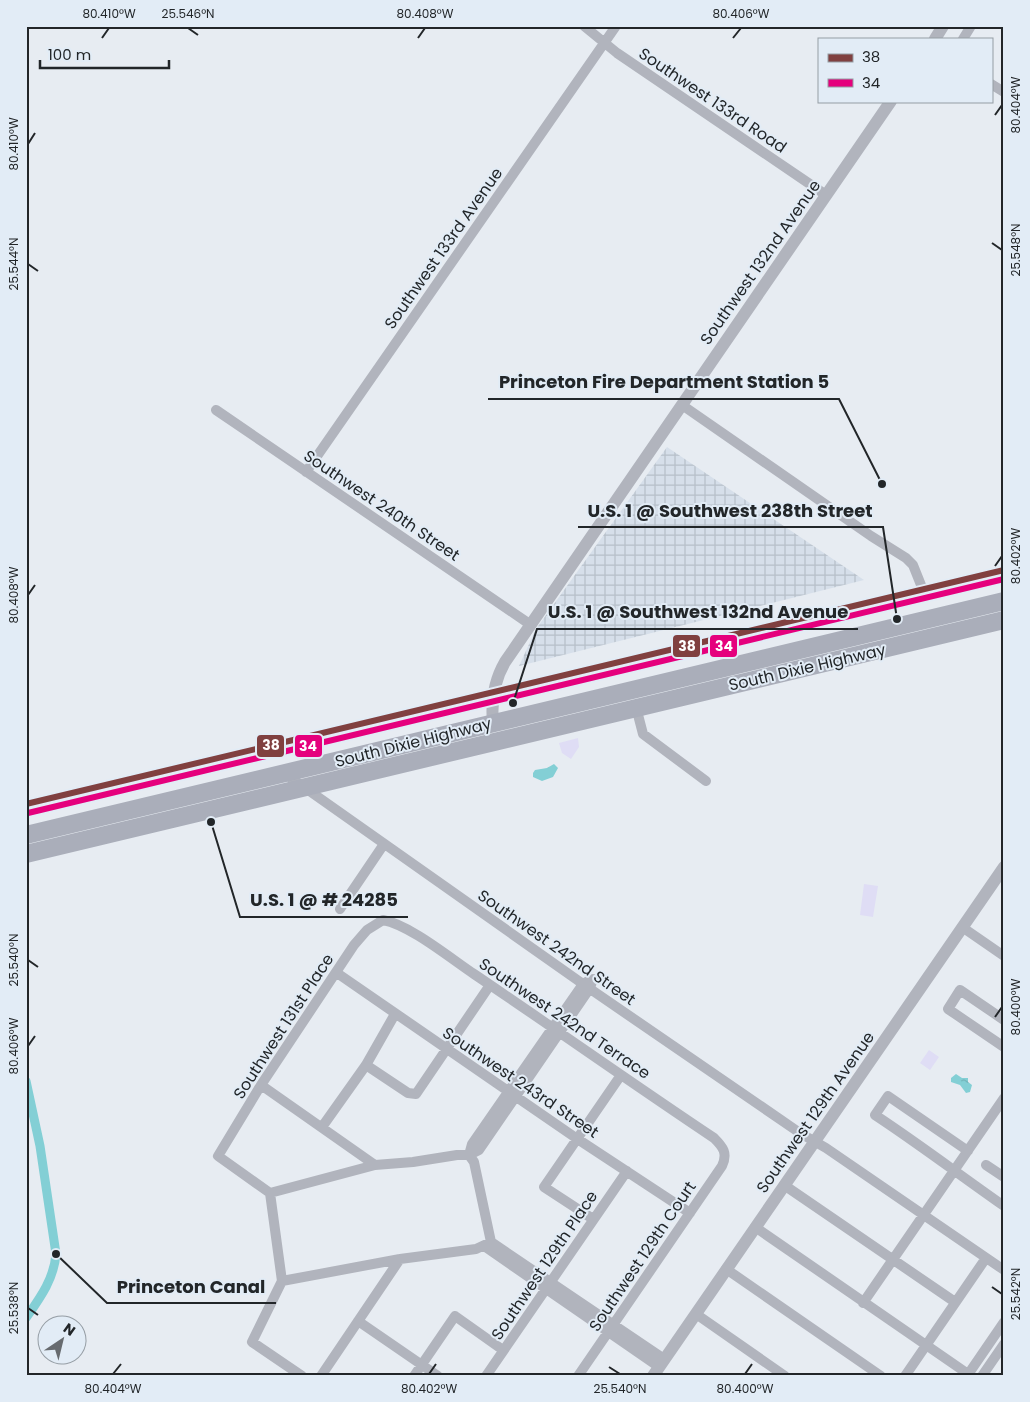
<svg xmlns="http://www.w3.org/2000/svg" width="1030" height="1402" viewBox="0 0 1030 1402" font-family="Poppins,sans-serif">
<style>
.industrial{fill:url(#industrial-grid)}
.green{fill:#dfddf5}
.water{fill:url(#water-ripples)}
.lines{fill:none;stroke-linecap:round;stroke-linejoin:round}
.canal{stroke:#83cfd5;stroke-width:9}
.minor{stroke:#b1b4bd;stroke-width:10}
.tertiary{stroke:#b1b4bd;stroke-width:12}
.trunk{stroke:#aaaeba;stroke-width:18}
.bus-1-casing{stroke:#e2ecf6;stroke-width:10}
.bus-2-casing{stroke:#e2ecf6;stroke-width:10}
.bus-1{stroke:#804040;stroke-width:6}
.bus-2{stroke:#e5007d;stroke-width:6}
.ticks{fill:none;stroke:#222629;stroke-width:2}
.labels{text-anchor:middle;stroke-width:4;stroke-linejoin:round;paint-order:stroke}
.street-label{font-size:16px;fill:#222629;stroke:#e2ecf6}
.leader{fill:none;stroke:#222629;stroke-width:2}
.callout-dot{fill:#222629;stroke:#e2ecf6;stroke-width:2}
.callout-label{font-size:18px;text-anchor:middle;font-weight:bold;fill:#222629;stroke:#e2ecf6;stroke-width:4;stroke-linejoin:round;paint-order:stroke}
.line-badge{stroke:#e2ecf6;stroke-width:2}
.badge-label{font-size:14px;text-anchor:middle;font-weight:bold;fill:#fff}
.neatline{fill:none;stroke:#222629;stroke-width:2}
.ticks-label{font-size:12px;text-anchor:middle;fill:#222629}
</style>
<defs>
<pattern id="industrial-grid" width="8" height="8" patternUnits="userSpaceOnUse" patternTransform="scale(1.25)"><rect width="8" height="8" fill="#d6dfea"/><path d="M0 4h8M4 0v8" fill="none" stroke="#b7bfc9"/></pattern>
<pattern id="water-ripples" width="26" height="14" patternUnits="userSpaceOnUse" patternTransform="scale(1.25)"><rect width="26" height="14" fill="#83cfd5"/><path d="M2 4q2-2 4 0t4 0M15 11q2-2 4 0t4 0" fill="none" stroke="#71b2b7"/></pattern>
</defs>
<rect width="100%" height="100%" fill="#e7ecf2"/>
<path class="industrial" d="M667,447L864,580L519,666L536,629Z"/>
<path class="green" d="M578,738L579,747L571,759L562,753L559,743Z
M864,884L878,886L873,917L860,915Z
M929,1050L939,1057L930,1070L920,1063Z"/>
<path class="water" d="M554,764L558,768L553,777L542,781L533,777V773L535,770L547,768Z
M956,1074L962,1078H968V1082L972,1085L970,1092L966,1093L960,1085L951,1082V1078Z"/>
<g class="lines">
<path class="canal" d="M26,1081L40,1146L56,1254C54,1279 40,1298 26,1318"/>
<path class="minor" d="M584,26L617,53L826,195
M963,39L971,26
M991,84L1004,92
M682,405L871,536L906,558L913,565L923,590
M216,410L531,625
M306,472L616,26
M636,707L643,734L706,781
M284,773L583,984L800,1133L826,1148L1004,1270
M340,909L384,844
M962,927L1004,956
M337,973L576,1138L690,1213
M1004,1020L960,990L948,1009L1004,1047
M366,1065L408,1093L416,1094L490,985
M261,1085L375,1165
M322,1127L366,1065L395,1014
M968,1151L888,1096L875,1115C919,1144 961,1176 1004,1206
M469,1155L474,1162L491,1242L664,1359
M469,1155L472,1144L583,984L588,981
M986,1165L1004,1177
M784,1185L955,1302
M270,1193L375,1165L413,1162L457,1155H469L479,1150L590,988L593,979
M593,1219L544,1187L621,1075
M755,1227L971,1376
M484,1246L659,1367
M726,1269L881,1376
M282,1281L270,1193L218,1156L261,1085L354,945L367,930L383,920C410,925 450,958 474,974C554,1028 633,1084 714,1138C723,1147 728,1153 722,1166L578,1376
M863,1303L1004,1098
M696,1314L785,1376
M358,1321L438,1376
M302,1376L252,1342L282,1281L400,1259L476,1249L491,1242
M321,1376L400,1259
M414,1376L455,1316L503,1350
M486,1376L627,1171
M905,1376L986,1258
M967,1376L1004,1322
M982,1376L1004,1344"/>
<path class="tertiary" d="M935,39L943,26
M493,723C491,701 494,681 505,662L891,101
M653,1376L1004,867"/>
<path class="trunk" d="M26,835L1004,601
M26,854L1004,620"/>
<defs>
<path id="bus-1" d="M26,804L1004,570"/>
<path id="bus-2" d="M28,813L1004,579"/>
</defs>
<use href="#bus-1" class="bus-1-casing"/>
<use href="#bus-2" class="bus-2-casing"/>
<use href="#bus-1" class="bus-1"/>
<use href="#bus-2" class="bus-2"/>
</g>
<path class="ticks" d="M188,28L198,35M102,38L109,28M418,38L425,28M733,38L741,28M995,115L1002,105M28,144L35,133M992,243L1002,250M28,264L38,271M995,566L1002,556M28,595L35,585M28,960L38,967M995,1017L1002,1007M28,1046L35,1036M992,1287L1002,1294M28,1308L38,1315M609,1367L620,1374M113,1374L121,1364M429,1374L436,1364M745,1374L752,1364"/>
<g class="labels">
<g class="street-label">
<text transform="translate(713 100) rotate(34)" y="6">Southwest 133rd Road</text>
<text transform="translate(443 248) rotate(-55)" y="6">Southwest 133rd Avenue</text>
<text transform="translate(760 262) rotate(-55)" y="6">Southwest 132nd Avenue</text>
<text transform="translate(382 505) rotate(34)" y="6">Southwest 240th Street</text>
<text transform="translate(807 667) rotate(-13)" y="6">South Dixie Highway</text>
<text transform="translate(413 742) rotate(-14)" y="6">South Dixie Highway</text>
<text transform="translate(557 947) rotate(35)" y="6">Southwest 242nd Street</text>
<text transform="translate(565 1018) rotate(34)" y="6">Southwest 242nd Terrace</text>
<text transform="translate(283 1026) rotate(-57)" y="6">Southwest 131st Place</text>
<text transform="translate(521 1082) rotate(34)" y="6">Southwest 243rd Street</text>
<text transform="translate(815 1112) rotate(-55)" y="6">Southwest 129th Avenue</text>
<text transform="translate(642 1256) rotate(-56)" y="6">Southwest 129th Court</text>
<text transform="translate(544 1265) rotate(-56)" y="6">Southwest 129th Place</text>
</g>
</g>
<path class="leader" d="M882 484L839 399H488M897 619L883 527H578M513 703L537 629H858M211 822L240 917H408M56 1254L107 1303H276"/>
<g class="callout-dot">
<circle cx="882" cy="484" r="5"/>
<circle cx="897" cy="619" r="5"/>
<circle cx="513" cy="703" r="5"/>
<circle cx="211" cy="822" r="5"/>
<circle cx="56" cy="1254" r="5"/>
</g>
<g class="callout-label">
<text x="664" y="388">Princeton Fire Department Station 5</text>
<text x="730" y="517">U.S. 1 @ Southwest 238th Street</text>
<text x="698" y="618">U.S. 1 @ Southwest 132nd Avenue</text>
<text x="324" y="906">U.S. 1 @ # 24285</text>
<text x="191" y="1293">Princeton Canal</text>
</g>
<g class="line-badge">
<rect x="672" y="634" width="29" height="24" rx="5" fill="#804040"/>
<rect x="709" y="634" width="29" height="24" rx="5" fill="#e5007d"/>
<rect x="256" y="734" width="29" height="24" rx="5" fill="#804040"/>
<rect x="294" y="734" width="29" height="24" rx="5" fill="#e5007d"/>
</g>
<g class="badge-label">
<text x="687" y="651">38</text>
<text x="724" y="651">34</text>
<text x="271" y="750">38</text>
<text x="308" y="751">34</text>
</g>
<rect width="1030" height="1402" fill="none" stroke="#e2ecf6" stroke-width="55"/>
<rect x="818" y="38" width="175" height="65" fill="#e2ecf6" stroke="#959da4"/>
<rect x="828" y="54" width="25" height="8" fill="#804040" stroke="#959da4"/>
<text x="862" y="62" font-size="15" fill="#222629">38</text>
<rect x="828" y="79" width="25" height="8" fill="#e5007d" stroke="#959da4"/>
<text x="862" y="88" font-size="15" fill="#222629">34</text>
<g transform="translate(62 1340) rotate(35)"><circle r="24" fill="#e2ecf6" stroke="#959da4"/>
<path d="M0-4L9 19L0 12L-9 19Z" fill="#676b6f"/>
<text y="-8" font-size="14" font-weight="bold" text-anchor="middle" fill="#222629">N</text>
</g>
<path d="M40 60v8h129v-8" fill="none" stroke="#222629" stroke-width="2.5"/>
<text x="48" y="60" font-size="15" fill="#222629" stroke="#e2ecf6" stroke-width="4" paint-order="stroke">100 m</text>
<rect x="28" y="28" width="974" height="1346" class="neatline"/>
<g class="ticks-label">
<text x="109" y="18">80.410°W</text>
<text x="188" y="18">25.546°N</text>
<text x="425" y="18">80.408°W</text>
<text x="741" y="18">80.406°W</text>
<text transform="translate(1016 105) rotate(-90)" y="4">80.404°W</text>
<text transform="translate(14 144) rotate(-90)" y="4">80.410°W</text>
<text transform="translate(1016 250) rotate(-90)" y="4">25.548°N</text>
<text transform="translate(14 264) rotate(-90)" y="4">25.544°N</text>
<text transform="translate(1016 556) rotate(-90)" y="4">80.402°W</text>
<text transform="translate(14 595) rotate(-90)" y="4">80.408°W</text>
<text transform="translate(14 960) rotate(-90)" y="4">25.540°N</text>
<text transform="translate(1016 1007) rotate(-90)" y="4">80.400°W</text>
<text transform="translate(14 1046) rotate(-90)" y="4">80.406°W</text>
<text transform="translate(1016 1294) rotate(-90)" y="4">25.542°N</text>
<text transform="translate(14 1308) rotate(-90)" y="4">25.538°N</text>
<text x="113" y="1393">80.404°W</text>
<text x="429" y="1393">80.402°W</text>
<text x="620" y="1393">25.540°N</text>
<text x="745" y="1393">80.400°W</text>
</g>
</svg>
